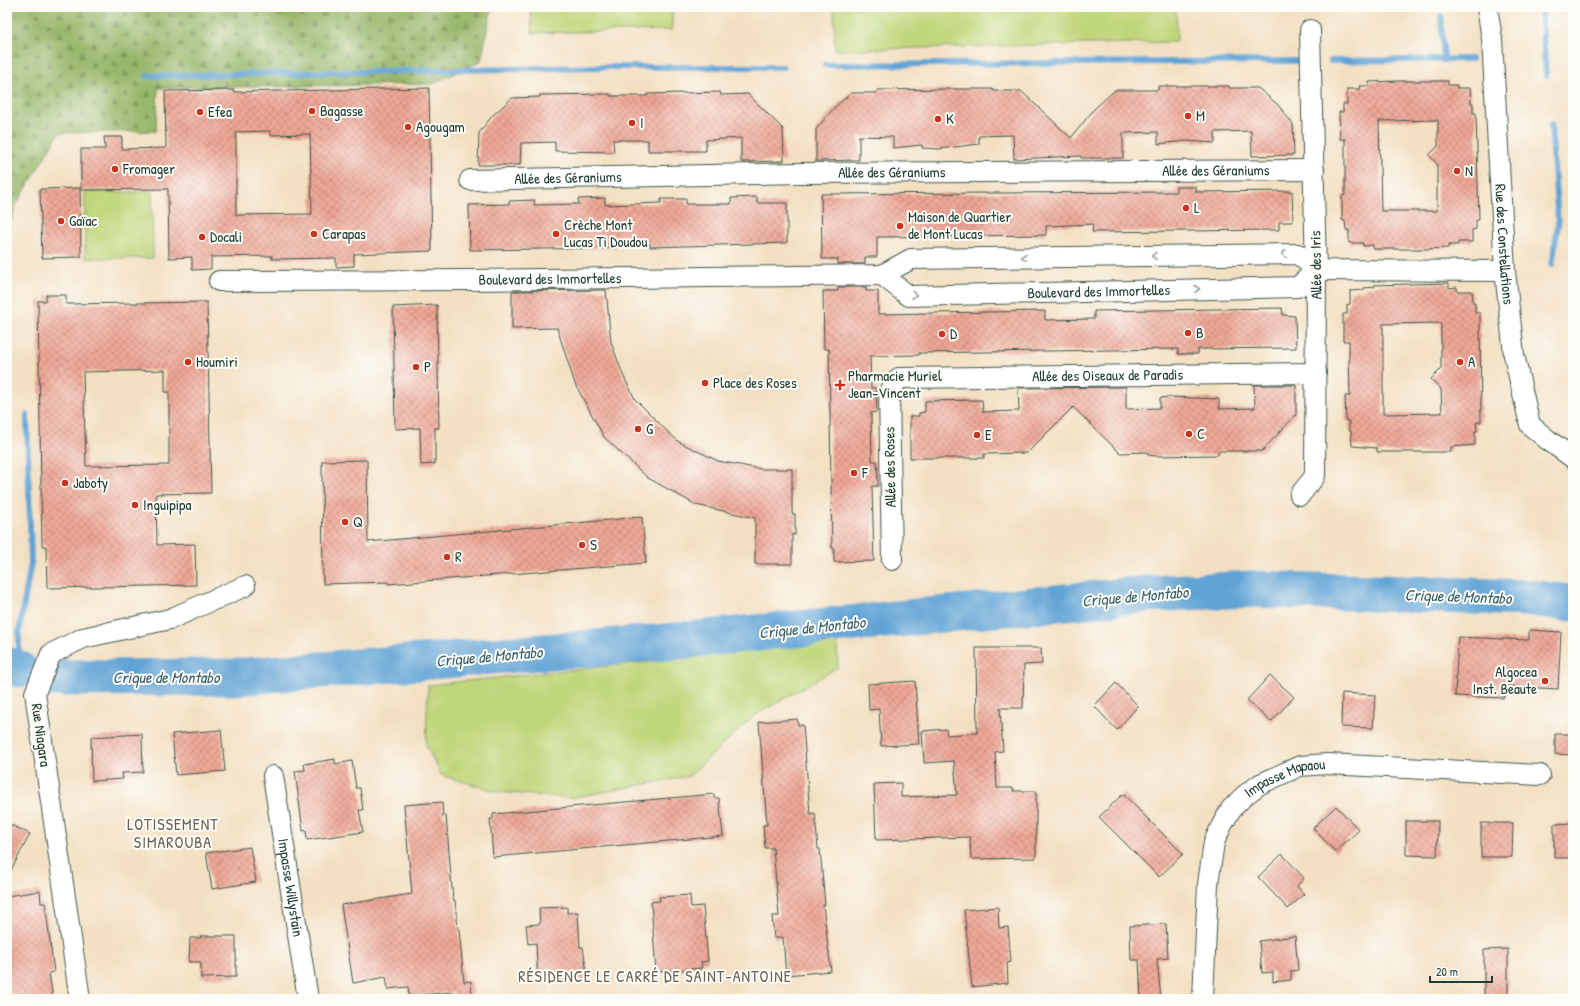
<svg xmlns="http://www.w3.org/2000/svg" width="1580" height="1006" viewBox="0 0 1580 1006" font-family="'Patrick Hand',sans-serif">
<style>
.green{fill:#bfd67a;stroke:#6f8a57}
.forest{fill:url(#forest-firs);stroke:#5b7a4f}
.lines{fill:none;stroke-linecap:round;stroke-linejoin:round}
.stream{stroke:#60a3d5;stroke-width:6}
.river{stroke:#60a3d5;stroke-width:37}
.building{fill:url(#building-cross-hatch);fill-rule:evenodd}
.street-casing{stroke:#3f5549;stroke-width:22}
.street{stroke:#fff;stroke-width:20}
.oneway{stroke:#8f9e9a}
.poi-dot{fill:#c8321e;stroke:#fdfcf7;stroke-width:1.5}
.labels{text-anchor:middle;stroke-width:4;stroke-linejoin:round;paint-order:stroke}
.poi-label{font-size:15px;fill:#1f3d34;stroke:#fdfcf7;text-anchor:start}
.street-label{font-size:15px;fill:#1f3d34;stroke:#fdfcf7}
.water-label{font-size:16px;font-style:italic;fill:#36616c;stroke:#fdfcf7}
.neighbourhood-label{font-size:16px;letter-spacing:1px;fill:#686256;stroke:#fdfcf7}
</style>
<defs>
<pattern id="forest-firs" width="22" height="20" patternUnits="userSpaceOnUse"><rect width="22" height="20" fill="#97b76a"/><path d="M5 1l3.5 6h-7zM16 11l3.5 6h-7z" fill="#7b9658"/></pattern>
<pattern id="building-cross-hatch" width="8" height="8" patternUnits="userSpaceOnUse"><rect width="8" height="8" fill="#efa796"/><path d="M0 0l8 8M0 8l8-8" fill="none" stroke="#c1897b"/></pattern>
</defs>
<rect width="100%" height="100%" fill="#fdfcf7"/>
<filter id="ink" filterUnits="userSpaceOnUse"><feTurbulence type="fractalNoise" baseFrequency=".025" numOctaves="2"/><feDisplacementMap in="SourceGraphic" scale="8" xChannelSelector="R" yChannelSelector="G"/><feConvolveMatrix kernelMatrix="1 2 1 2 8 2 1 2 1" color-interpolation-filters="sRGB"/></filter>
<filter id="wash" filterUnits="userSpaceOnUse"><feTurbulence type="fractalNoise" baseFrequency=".012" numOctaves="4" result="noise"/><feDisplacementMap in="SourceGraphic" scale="16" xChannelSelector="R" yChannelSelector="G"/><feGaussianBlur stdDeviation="0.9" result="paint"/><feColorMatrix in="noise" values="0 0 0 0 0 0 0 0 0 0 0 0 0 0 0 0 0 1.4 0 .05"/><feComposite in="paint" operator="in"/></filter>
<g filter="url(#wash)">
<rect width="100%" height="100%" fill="#f3e0c2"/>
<path class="green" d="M531,7H672V30L532,33Z
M834,7H1176L1177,42L835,50Z
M85,192H152L153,258H85Z
M837,642L838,667L754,716L689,776L570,798L498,792L441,775L426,745L428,685Z"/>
<path class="forest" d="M7,7H492L481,61L432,84L158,88L156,131L59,133L15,207L7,236Z"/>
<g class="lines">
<path class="stream" d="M1541,7L1546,76
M1441,16L1444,60
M1331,61L1471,59
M825,65L1296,61
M147,76L605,67H783
M1551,124L1558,224L1552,265
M19,669V632L31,563L27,415"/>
<path class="river" d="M7,665L19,669
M54,678L234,677L666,642L1147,594L1251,589L1531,598L1570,603"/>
</g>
<g id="blocks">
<path class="building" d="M1398,81H1448V85H1457V88H1470L1471,103H1473V113H1476L1479,220H1476V229L1472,230V242H1458V245H1449L1448,248L1423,249H1373V245L1363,246V243H1349V230H1346L1345,221L1342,220V196L1345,195V139H1340L1339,112H1343V104H1347V89H1360L1359,86H1369V82ZM1438,120V146L1429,155L1437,164V211H1381L1379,121Z
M1158,86H1229V88H1258L1278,105L1293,124L1294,155L1252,156L1251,131L1215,132V143L1186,141L1158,144V132L1123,133V158H1081V156L1014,159L1013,135L979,136V144L939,149L922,148V145L893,148V137L859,136V160L816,161V129L835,107L851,93H877V90L951,89H993V91H1021L1071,138L1094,109L1115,90H1158Z
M429,88L432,251L354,254V266L336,267V258L272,259V256L211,257V269L192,270V257L169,258L168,189L81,190V149H105L104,137H122V149L166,148L165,91L234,90V92ZM270,131V135L310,134L312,214L236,215V132Z
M720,92L721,95L748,94L783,129L784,161L741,162V138L706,140V151H648V140H613L614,152L555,151V142L521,143L520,165H478L479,133L492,116L512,98L540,97V95L610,94V96H647V94Z
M1176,187H1196V192L1292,191L1293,222H1279V230L1092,232L1093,224L1046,226V235L877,237V257H865V264H838V259H822L821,194L1176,192Z
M80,188L81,257L42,258L40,189Z
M757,197V203H787V243L650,247V244H631L615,246V248L470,250L469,205L509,204V201L535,200L534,205L579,204L578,199L605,198V205L661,203V199H686V204H731V198Z
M1449,283V288L1457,287V291H1472L1473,303H1475V313H1480L1481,422H1476L1477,431H1475V445L1451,447V452H1377V448L1352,446L1351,431L1349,430V421H1346L1345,396H1350L1349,355V341H1343V314H1347V305L1350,304V291L1364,290V288L1374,287V285ZM1441,323V369L1431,379L1441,389L1442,413L1383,414V324Z
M838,287H866V291H878V314L1045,311V320L1094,319V311L1282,308L1283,315L1295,316L1296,348L1198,349V354H1178V349L919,353V355L870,356L871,388H876L877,412L871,413L872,461H877L878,486H872L874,561L834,562V548H832L829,349H824L823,291H838Z
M606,290L611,342L623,375L635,399L667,431L679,442L718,461L761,469H792V514H795V535L792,534V564H755V518L696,505L691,502L648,478L604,437L575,384L557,328L512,329V291Z
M46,295H66V304L207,302L211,493L156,494L157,545L195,544L196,585L47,588L46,546H42L38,301H46ZM165,370V392H169V465L86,466L83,372Z
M437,305L439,428H435V464L421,465L420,428L395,429L393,307Z
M1254,385H1296V415L1262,451H1218V455L1156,456L1148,455V452L1120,453L1073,407L1027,453L984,454V458H910V416H919V413L925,412V401L982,400L983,412L1019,411L1018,388L1126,387V409L1160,408V398L1169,397L1219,399V409L1255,408Z
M367,460L368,542L642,517L646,563L388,584V582L323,584L322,461Z
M1529,630L1561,632L1558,689L1505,686L1504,698L1455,696L1458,637L1529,640Z
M976,648H1041L1042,664L1024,665L1023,708H1000L1003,751L995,752L997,788H1014L1013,791H1036V858L971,859L970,837L876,840L874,784L901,783V797L957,795L954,761L924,763L922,731L946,729L947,735L977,733Z
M1270,675L1294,697L1271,722L1247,700Z
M915,681L919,744L881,746L879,709L869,710L868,684Z
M1116,683L1138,706L1117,730L1094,706Z
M1342,693L1375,695L1373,728L1341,727Z
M797,719L798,725H803L810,814L815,813L818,849H820L825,905H823L831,971L786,975L783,937L774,938L772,916H779L773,848H765L763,825H767L759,722Z
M221,730L225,771L176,775L172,734Z
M142,734L143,772L122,773L123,779L92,781L91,737Z
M1555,734H1573V755L1555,754Z
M335,759V764L352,761L356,788H360L363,810H359L363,832L307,840L306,830L303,831L295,771L305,770L304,764Z
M714,794V798H719L723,836L493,857L490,819H493V814Z
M1123,794L1183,854L1159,877L1099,817Z
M442,802L443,817L446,816L453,900H455L458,929H459L464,982L471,981L472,999H455L454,992L409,996L408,987L388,989L386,977L353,983L341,905L412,894L404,805Z
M1336,806L1359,830L1335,852L1313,828Z
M1406,821H1438L1437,856L1406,855Z
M7,823L30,834L7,878Z
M1481,823H1513L1512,857H1481Z
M1573,823V858H1554V824Z
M250,847L256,882L212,889L206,853Z
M1282,854L1304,878L1297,886L1304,894L1288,909L1258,877Z
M40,891L41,903H45L54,972L49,973L53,999H10L7,976V896Z
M690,895L691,907L703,906L708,961L701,962L702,968L656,972L651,902L660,901L659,897Z
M567,907V913L578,912L580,947H583L588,979L538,983L536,943L528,944L526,925L540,924L539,908Z
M998,907L999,928L1008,927L1011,962L1007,963L1008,983L972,987L964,910Z
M1166,924L1168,958L1157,959L1161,999H1141L1139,960H1131L1130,926Z
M200,936H236V977L201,978V962H189L190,938H201Z
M1295,936L1298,970L1291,971V980L1273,982V972L1262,973L1259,941Z
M1508,949V999H1484V950Z"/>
</g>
</g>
<g filter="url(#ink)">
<use href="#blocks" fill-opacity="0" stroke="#3f5549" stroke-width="1"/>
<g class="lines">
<defs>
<g id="street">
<path id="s1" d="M1487,7L1492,39L1505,271L1514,355L1530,425L1548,440L1573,458"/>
<path id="s2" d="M470,180L799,173L1314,170"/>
<path id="s3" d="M882,275L909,296L1298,287L1316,270"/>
<path id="s4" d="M219,281L468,280L882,275L911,259L1298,254L1316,270L1505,271"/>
<path d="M1300,495L1315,476L1316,270L1310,30"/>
<path id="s5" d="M892,560L889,392L899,378L1316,373"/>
<path id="s6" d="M273,776L308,999"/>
<path d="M80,999L35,693L51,654L83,638L170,619L245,586"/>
<path id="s7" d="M1203,999L1208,884L1214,842L1222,825L1231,809L1245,795L1260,784L1300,766L1327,764L1540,775"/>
</g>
</defs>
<use href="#street" class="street-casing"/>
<use href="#street" class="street"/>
</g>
<defs><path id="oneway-chevron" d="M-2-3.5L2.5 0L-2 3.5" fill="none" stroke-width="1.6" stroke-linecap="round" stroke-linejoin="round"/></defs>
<g class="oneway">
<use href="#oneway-chevron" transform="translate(1284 254) rotate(179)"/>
<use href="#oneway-chevron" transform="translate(1154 256) rotate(179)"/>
<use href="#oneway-chevron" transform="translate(1024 257) rotate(179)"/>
<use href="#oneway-chevron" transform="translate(1197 289) rotate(-1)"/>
<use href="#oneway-chevron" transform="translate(914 295) rotate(4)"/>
</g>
</g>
<g class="poi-dot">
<circle cx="312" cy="111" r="4"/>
<circle cx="200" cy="112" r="4"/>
<circle cx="1188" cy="116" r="4"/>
<circle cx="938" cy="119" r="4"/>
<circle cx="632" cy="123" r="4"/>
<circle cx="408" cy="127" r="4"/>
<circle cx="115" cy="169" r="4"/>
<circle cx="1457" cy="171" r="4"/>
<circle cx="1186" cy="208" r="4"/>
<circle cx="61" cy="221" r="4"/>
<circle cx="900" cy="226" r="4"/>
<circle cx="314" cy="234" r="4"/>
<circle cx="556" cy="234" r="4"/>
<circle cx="202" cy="237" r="4"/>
<circle cx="1188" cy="333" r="4"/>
<circle cx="942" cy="334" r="4"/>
<circle cx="188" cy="362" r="4"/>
<circle cx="1460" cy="362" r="4"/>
<circle cx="416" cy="367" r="4"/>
<circle cx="705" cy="383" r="4"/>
<path d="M838 379h4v4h4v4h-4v4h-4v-4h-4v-4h4z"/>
<circle cx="638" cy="429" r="4"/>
<circle cx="1189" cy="434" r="4"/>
<circle cx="977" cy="435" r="4"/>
<circle cx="854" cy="473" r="4"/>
<circle cx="65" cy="483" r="4"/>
<circle cx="135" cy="505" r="4"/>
<circle cx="345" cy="522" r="4"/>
<circle cx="582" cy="545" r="4"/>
<circle cx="447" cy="557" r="4"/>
<circle cx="1545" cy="681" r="4"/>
</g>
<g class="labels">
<g class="poi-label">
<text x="320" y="116">Bagasse</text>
<text x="208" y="117">Efea</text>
<text x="1196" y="121">M</text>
<text x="946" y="124">K</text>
<text x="640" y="128">I</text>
<text x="416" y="132">Agougam</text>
<text x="123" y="174">Fromager</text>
<text x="1465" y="176">N</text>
<text x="1194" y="213">L</text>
<text x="908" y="222">Maison de Quartier<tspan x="908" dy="17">de Mont Lucas</tspan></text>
<text x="69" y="226">Gaïac</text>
<text x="564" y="230">Crèche Mont<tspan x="564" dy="17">Lucas Ti Doudou</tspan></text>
<text x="322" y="239">Carapas</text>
<text x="210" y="242">Docali</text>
<text x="1196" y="338">B</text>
<text x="950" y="339">D</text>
<text x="196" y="367">Houmiri</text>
<text x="1468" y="367">A</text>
<text x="424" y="372">P</text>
<text x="848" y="381">Pharmacie Muriel<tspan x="848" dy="17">Jean-Vincent</tspan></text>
<text x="713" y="388">Place des Roses</text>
<text x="646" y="434">G</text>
<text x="1197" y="439">C</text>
<text x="985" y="440">E</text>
<text x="862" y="478">F</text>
<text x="73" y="488">Jaboty</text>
<text x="143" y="510">Inguipipa</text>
<text x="353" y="527">Q</text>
<text x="590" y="550">S</text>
<text x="455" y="562">R</text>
<text x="1537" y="677" text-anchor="end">Algocea<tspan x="1537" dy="17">Inst. Beaute</tspan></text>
</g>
<g class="street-label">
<text dy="5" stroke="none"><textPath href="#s2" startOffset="746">Allée des Géraniums</textPath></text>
<text dy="5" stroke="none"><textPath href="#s2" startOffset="422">Allée des Géraniums</textPath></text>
<text dy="5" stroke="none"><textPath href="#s2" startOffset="98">Allée des Géraniums</textPath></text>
<text dy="5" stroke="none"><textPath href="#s1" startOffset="238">Rue des Constellations</textPath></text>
<text transform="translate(1316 265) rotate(-91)" y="5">Allée des Iris</text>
<text dy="5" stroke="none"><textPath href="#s4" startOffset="331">Boulevard des Immortelles</textPath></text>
<text dy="5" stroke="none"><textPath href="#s3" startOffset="224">Boulevard des Immortelles</textPath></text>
<text dy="5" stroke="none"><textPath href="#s5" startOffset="394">Allée des Oiseaux de Paradis</textPath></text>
<text transform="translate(890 467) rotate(-91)" y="5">Allée des Roses</text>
<text transform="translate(41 735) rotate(82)" y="5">Rue Niagara</text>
<text dy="5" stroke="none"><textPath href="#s7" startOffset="259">Impasse Mapaou</textPath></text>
<text dy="5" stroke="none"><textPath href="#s6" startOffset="113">Impasse Willystain</textPath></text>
</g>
<g class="water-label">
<text transform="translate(1135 596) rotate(-5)" y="6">Crique de Montabo</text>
<text transform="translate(1458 596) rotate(2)" y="6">Crique de Montabo</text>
<text transform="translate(812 627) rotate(-6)" y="6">Crique de Montabo</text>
<text transform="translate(489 656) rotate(-5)" y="6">Crique de Montabo</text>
<text x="166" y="683">Crique de Montabo</text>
</g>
<g class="neighbourhood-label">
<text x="173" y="830">LOTISSEMENT<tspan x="173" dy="18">SIMAROUBA</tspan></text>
<text x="655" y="982">RÉSIDENCE LE CARRÉ DE SAINT-ANTOINE</text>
</g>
</g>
<rect width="1580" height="1006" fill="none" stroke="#fdfcf7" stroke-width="24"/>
<path d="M1430 976v6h62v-6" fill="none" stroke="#1f3d34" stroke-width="2"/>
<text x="1436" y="976" font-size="12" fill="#1f3d34" stroke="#fdfcf7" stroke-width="3" paint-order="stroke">20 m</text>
</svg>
